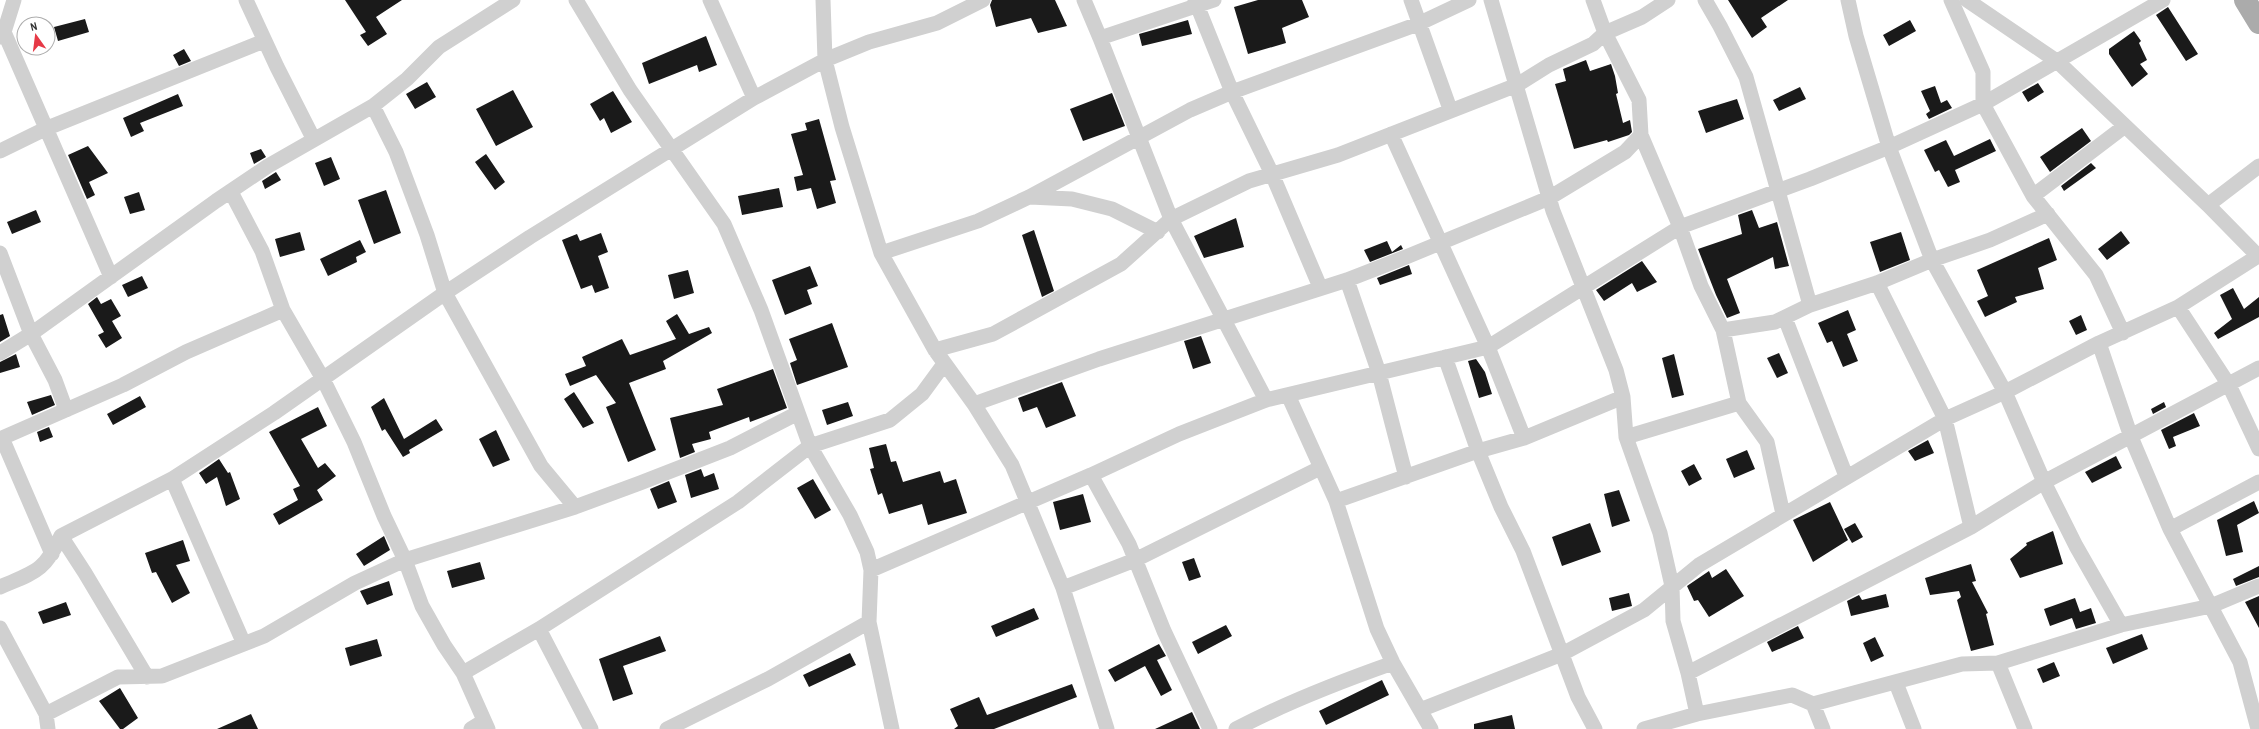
<svg xmlns="http://www.w3.org/2000/svg" width="2259" height="729" viewBox="0 0 2259 729" font-family="'Archivo Narrow',sans-serif">
<style>
.building{fill:#1a1a1a}
.lines{fill:none;stroke-linecap:round;stroke-linejoin:round}
.minor{stroke:#d0d0d0;stroke-width:15}
.primary{stroke:#ababab;stroke-width:22}
</style>
<rect width="100%" height="100%" fill="#fff"/>
<path class="building" d="M345,0H402L376,17L387,34L368,46L360,35L366,32Z
M992,0H1055L1067,26L1038,33L1031,18L996,27L990,5Z
M1258,0H1302L1309,17L1282,28L1286,43L1248,54L1234,7Z
M1728,0H1788L1761,18L1767,27L1752,38Z
M2168,7L2198,54L2186,61L2156,15Z
M85,19L89,32L58,41L54,27Z
M1188,20L1192,34L1142,46L1139,34Z
M1910,20L1916,31L1889,46L1883,35Z
M2134,31L2141,41L2139,43L2147,60L2140,64L2148,74L2132,87L2109,54V49Z
M706,36L717,65L699,72L697,65L649,84L642,63Z
M184,49L191,61L179,66L173,55Z
M1586,60L1590,71L1611,64L1615,76L1618,93L1616,94L1623,123L1630,120L1632,132L1629,135L1608,142L1607,140L1574,149L1555,84L1566,81L1563,69Z
M427,82L436,97L415,109L406,94Z
M2038,83L2044,92L2028,102L2022,92Z
M1935,86L1941,103L1947,100L1952,108L1929,119L1926,114L1930,111L1921,91Z
M1800,87L1806,99L1779,111L1773,100Z
M513,90L533,127L496,146L476,109Z
M613,91L632,122L611,133L604,118L600,121L590,104Z
M1112,93L1125,126L1083,141L1070,109Z
M178,94L183,106L140,123L144,131L131,137L123,118Z
M1737,99L1744,119L1706,133L1698,111Z
M819,119L836,180L830,181L836,203L817,209L811,188L797,191L794,177L803,175L791,134L807,130L805,123Z
M2082,128L2091,141L2050,172L2040,157Z
M1990,139L1996,151L1955,170L1960,182L1948,187L1939,170L1935,172L1924,150L1946,140L1954,156Z
M88,146L108,173L89,182L95,195L87,199L68,155Z
M261,149L266,157L254,164L250,153Z
M486,154L505,182L495,190L475,162Z
M331,157L340,179L324,186L315,163Z
M2091,163L2096,168L2064,191L2061,186Z
M276,172L281,180L265,189L262,181Z
M779,188L783,207L742,215L738,196Z
M386,190L401,233L374,244L358,200Z
M139,192L145,210L130,214L124,197Z
M36,210L41,222L12,234L7,222Z
M1752,210L1759,228L1777,222L1789,266L1775,269L1773,257L1727,279L1740,313L1727,318L1716,295L1698,249L1742,234L1738,215Z
M1236,218L1244,247L1204,258L1194,236Z
M1034,230L1054,291L1042,297L1022,235Z
M2121,231L2130,243L2107,260L2098,249Z
M300,232L305,250L280,257L275,239Z
M1901,232L1910,260L1880,272L1870,242Z
M601,233L608,252L598,256L609,288L595,293L592,285L581,289L562,240L577,234L580,241Z
M2049,238L2057,260L2038,268L2044,289L2015,297L2017,302L1985,317L1977,301L1988,296L1977,270Z
M360,240L366,252L356,257L357,262L328,276L320,259Z
M1387,241L1392,252L1401,245L1403,249L1370,262L1364,250Z
M1642,261L1657,282L1637,292L1632,283L1604,301L1596,290Z
M1409,265L1412,274L1380,285L1377,278Z
M810,266L818,286L807,290L812,304L785,315L772,280Z
M688,270L694,293L674,299L668,275Z
M142,276L148,288L128,297L122,285Z
M2233,288L2244,309L2259,297V317L2218,339L2214,333L2232,319L2220,295Z
M97,297L101,304L111,299L121,316L112,321L122,338L106,348L98,335L104,332L88,304Z
M1848,310L1856,330L1847,334L1858,361L1843,367L1832,341L1827,343L1818,323Z
M3,314L10,336L0,342V315Z
M677,314L689,334L709,327L712,333L663,361L666,369L629,383L656,450L628,462L606,407L616,403L596,375L570,386L565,374L586,366L582,357L622,339L630,355L676,339L666,321Z
M2081,315L2087,330L2076,335L2069,321Z
M832,323L848,367L797,385L790,363L797,360L789,339Z
M1201,336L1211,363L1193,369L1184,341Z
M1779,353L1788,373L1777,378L1767,358Z
M16,354L20,367L0,373V362Z
M1674,354L1684,395L1672,398L1662,358Z
M1476,359L1485,372L1492,394L1479,398L1468,361Z
M773,369L787,408L750,422L749,417L709,432L711,439L692,444L695,452L680,458L670,418L723,405L717,389Z
M1062,382L1076,416L1046,428L1037,407L1023,412L1018,398Z
M574,392L594,423L583,428L564,399Z
M51,395L55,405L32,415L27,402Z
M140,396L146,407L113,425L107,414Z
M384,398L404,439L436,419L443,430L409,450L410,453L403,457L385,429L382,431L371,407Z
M848,402L853,416L827,425L822,410Z
M2164,402L2166,407L2153,414L2151,409Z
M318,407L327,426L301,439L318,468L325,463L336,476L317,490L323,500L279,525L273,514L298,500L293,489L300,486L269,432Z
M2194,413L2200,426L2173,437L2176,446L2169,449L2161,430Z
M49,427L53,437L40,442L37,432Z
M496,430L510,460L493,467L479,439Z
M1928,440L1934,453L1915,461L1908,451Z
M886,444L891,462L896,461L903,482L940,471L944,483L956,479L967,513L928,525L922,504L889,514L882,493L878,495L870,469L874,468L869,448Z
M1747,450L1755,469L1734,478L1726,459Z
M2116,456L2122,468L2092,483L2085,472Z
M219,459L228,473L230,472L240,499L226,506L217,477L206,484L199,473Z
M1694,464L1702,479L1689,486L1681,471Z
M701,469L704,477L714,473L719,489L691,498L685,475Z
M813,479L831,510L815,519L797,488Z
M669,481L677,502L658,509L650,489Z
M1619,490L1630,521L1612,527L1604,494Z
M1083,494L1091,522L1060,530L1053,502Z
M2254,501L2259,513L2237,525L2243,552L2226,556L2217,520Z
M1830,502L1848,540L1813,562L1793,520Z
M1590,523L1601,552L1562,566L1552,537Z
M1855,523L1863,537L1852,543L1844,529Z
M2053,531L2063,564L2020,578L2010,559L2027,545L2026,543Z
M384,536L390,550L364,566L356,554Z
M183,540L190,561L176,565L190,593L172,603L156,572L152,573L145,553Z
M1194,558L1201,577L1189,581L1182,562Z
M480,562L485,579L452,588L447,571Z
M1971,564L1976,581L1972,582L1988,613L1986,614L1994,645L1971,651L1957,600L1961,597L1959,591L1930,595L1925,578Z
M2259,566V577L2236,586L2233,579Z
M1726,569L1744,596L1709,617L1698,600L1694,601L1687,586L1709,571L1712,578Z
M389,581L393,595L367,605L360,591Z
M1629,593L1632,606L1612,611L1609,598Z
M1886,594L1889,607L1851,616L1847,601L1859,595L1862,600Z
M2259,596V628L2245,602Z
M2075,598L2080,612L2091,608L2096,623L2076,629L2072,618L2050,626L2044,609Z
M66,602L71,615L43,624L38,612Z
M1034,608L1039,619L996,637L991,626Z
M1226,625L1232,636L1198,654L1192,642Z
M1798,626L1804,638L1772,652L1767,642Z
M2142,634L2148,649L2113,664L2106,648Z
M660,636L666,651L623,666L633,694L613,701L599,659Z
M1875,637L1884,656L1871,662L1863,643Z
M377,639L382,656L350,666L345,648Z
M1159,644L1166,656L1157,660L1172,690L1161,696L1145,666L1115,682L1108,670Z
M850,653L856,665L809,687L803,675Z
M2054,662L2060,676L2043,683L2037,669Z
M1382,680L1389,695L1326,725L1319,711Z
M1072,684L1077,697L994,729H954L958,726L950,709L979,697L987,715Z
M120,688L138,718L123,729H120L99,701Z
M1192,712L1200,729H1155Z
M251,714L258,729H217Z
M1512,715L1515,729H1474V724Z"/>
<g class="lines">
<path class="minor" d="M246,0L277,67L313,138
M576,0L630,90L724,224L761,310L810,446L850,515L867,552L871,570L869,622L892,729
M710,0L754,98
M823,0L825,60L842,127L881,253L935,350L974,404L1012,465L1063,588L1107,729
M1084,0L1100,38L1171,219L1266,400
M1195,0L1232,92L1272,174L1320,287
M1411,0L1450,109
M1491,0L1553,211L1616,370L1623,397L1626,437L1660,533L1672,586L1673,621L1688,673L1697,714
M1593,0L1605,33L1639,100L1641,135L1680,227L1701,286L1723,330L1739,403L1767,442L1783,514
M1705,0L1720,26L1746,77L1810,305
M1848,0L1856,36L1889,147L1932,260L2005,392L2044,482L2076,546L2121,625
M1951,0L1983,72V104L2033,196L2096,275L2123,333
M1967,0L2058,62L2208,205L2259,257
M4,32L111,277
M0,37L4,32L14,0
M1100,38L1214,0
M373,106L396,152L427,235L445,293L541,466L575,507
M1391,134L1488,347L1524,438
M0,151L45,129L264,41
M231,192L262,251L283,310L323,379L354,442L384,516L405,560L422,606L444,645L463,673L488,729
M2033,196L2125,126
M1030,197L1072,199L1112,209L1158,232
M2208,205L2259,166
M0,253L31,334L55,380L66,410
M881,253L978,221L1029,197L1190,110L1232,92L1418,24L1469,0
M1347,280L1379,373L1406,477
M1877,283L1945,419L1971,527
M2178,307L2229,385L2259,449
M1785,318L1846,476
M1723,330L1775,322L1810,305L1877,283L1932,260L1990,240L2048,214
M2099,343L2131,437L2170,529L2240,662L2258,729
M935,350L993,334L1121,264L1171,219L1249,181L1338,155L1517,85L1549,65L1593,44L1605,33L1642,17L1668,0
M0,353L31,334L216,201L268,166L373,106L407,79L439,47L513,0
M1445,357L1478,451L1501,507L1523,551L1578,697L1595,729
M1288,395L1336,501L1377,629L1393,663L1431,729
M974,404L1099,359L1347,280L1406,257L1549,198L1625,152L1641,135
M1626,437L1739,403
M1091,475L1179,434L1266,400L1488,347L1680,227L1810,179L1889,147L1983,104L2163,0
M172,479L244,644
M1336,501L1478,451L1524,438L1623,397
M2170,529L2259,482
M61,536L85,573L147,677
M52,554L2,438L123,385L186,352L283,310
M871,570L1091,475L1129,544L1164,631L1210,729
M0,587C35,572 44,572 61,536L172,479L274,413L445,293L530,237L754,98L825,60L869,42L937,23L983,0
M1063,588L1135,560L1320,468
M0,628L46,714L48,729
M539,629L591,729
M1998,663L2025,729
M463,673L539,629L738,502L810,446L890,420L922,394L944,364
M1688,673L1971,527L2044,482L2259,368
M1896,683L1914,729
M1813,704L1823,729
M1420,710L1562,654L1644,610L1699,565L1945,419L2005,392L2099,343L2178,307L2258,256
M46,714L118,677L162,676L264,636L355,583L405,560L575,507L640,483L730,448L798,413
M471,729L484,721
M667,729L768,679L869,622
M1236,729C1287,702 1339,682 1393,663
M1644,729L1697,714L1792,695L1813,704L1962,664L1998,663L2121,625L2211,606L2259,586"/>
<path class="primary" d="M2245,0L2259,23"/>
</g>
<g transform="translate(36 36) rotate(346)"><circle r="19" fill="#ffffff" stroke="#adadad"/>
<path d="M0-3L7 15L0 10L-7 15Z" fill="#e63946"/>
<text y="-6" font-size="11" font-weight="bold" text-anchor="middle" fill="#333333">N</text>
</g>
</svg>
